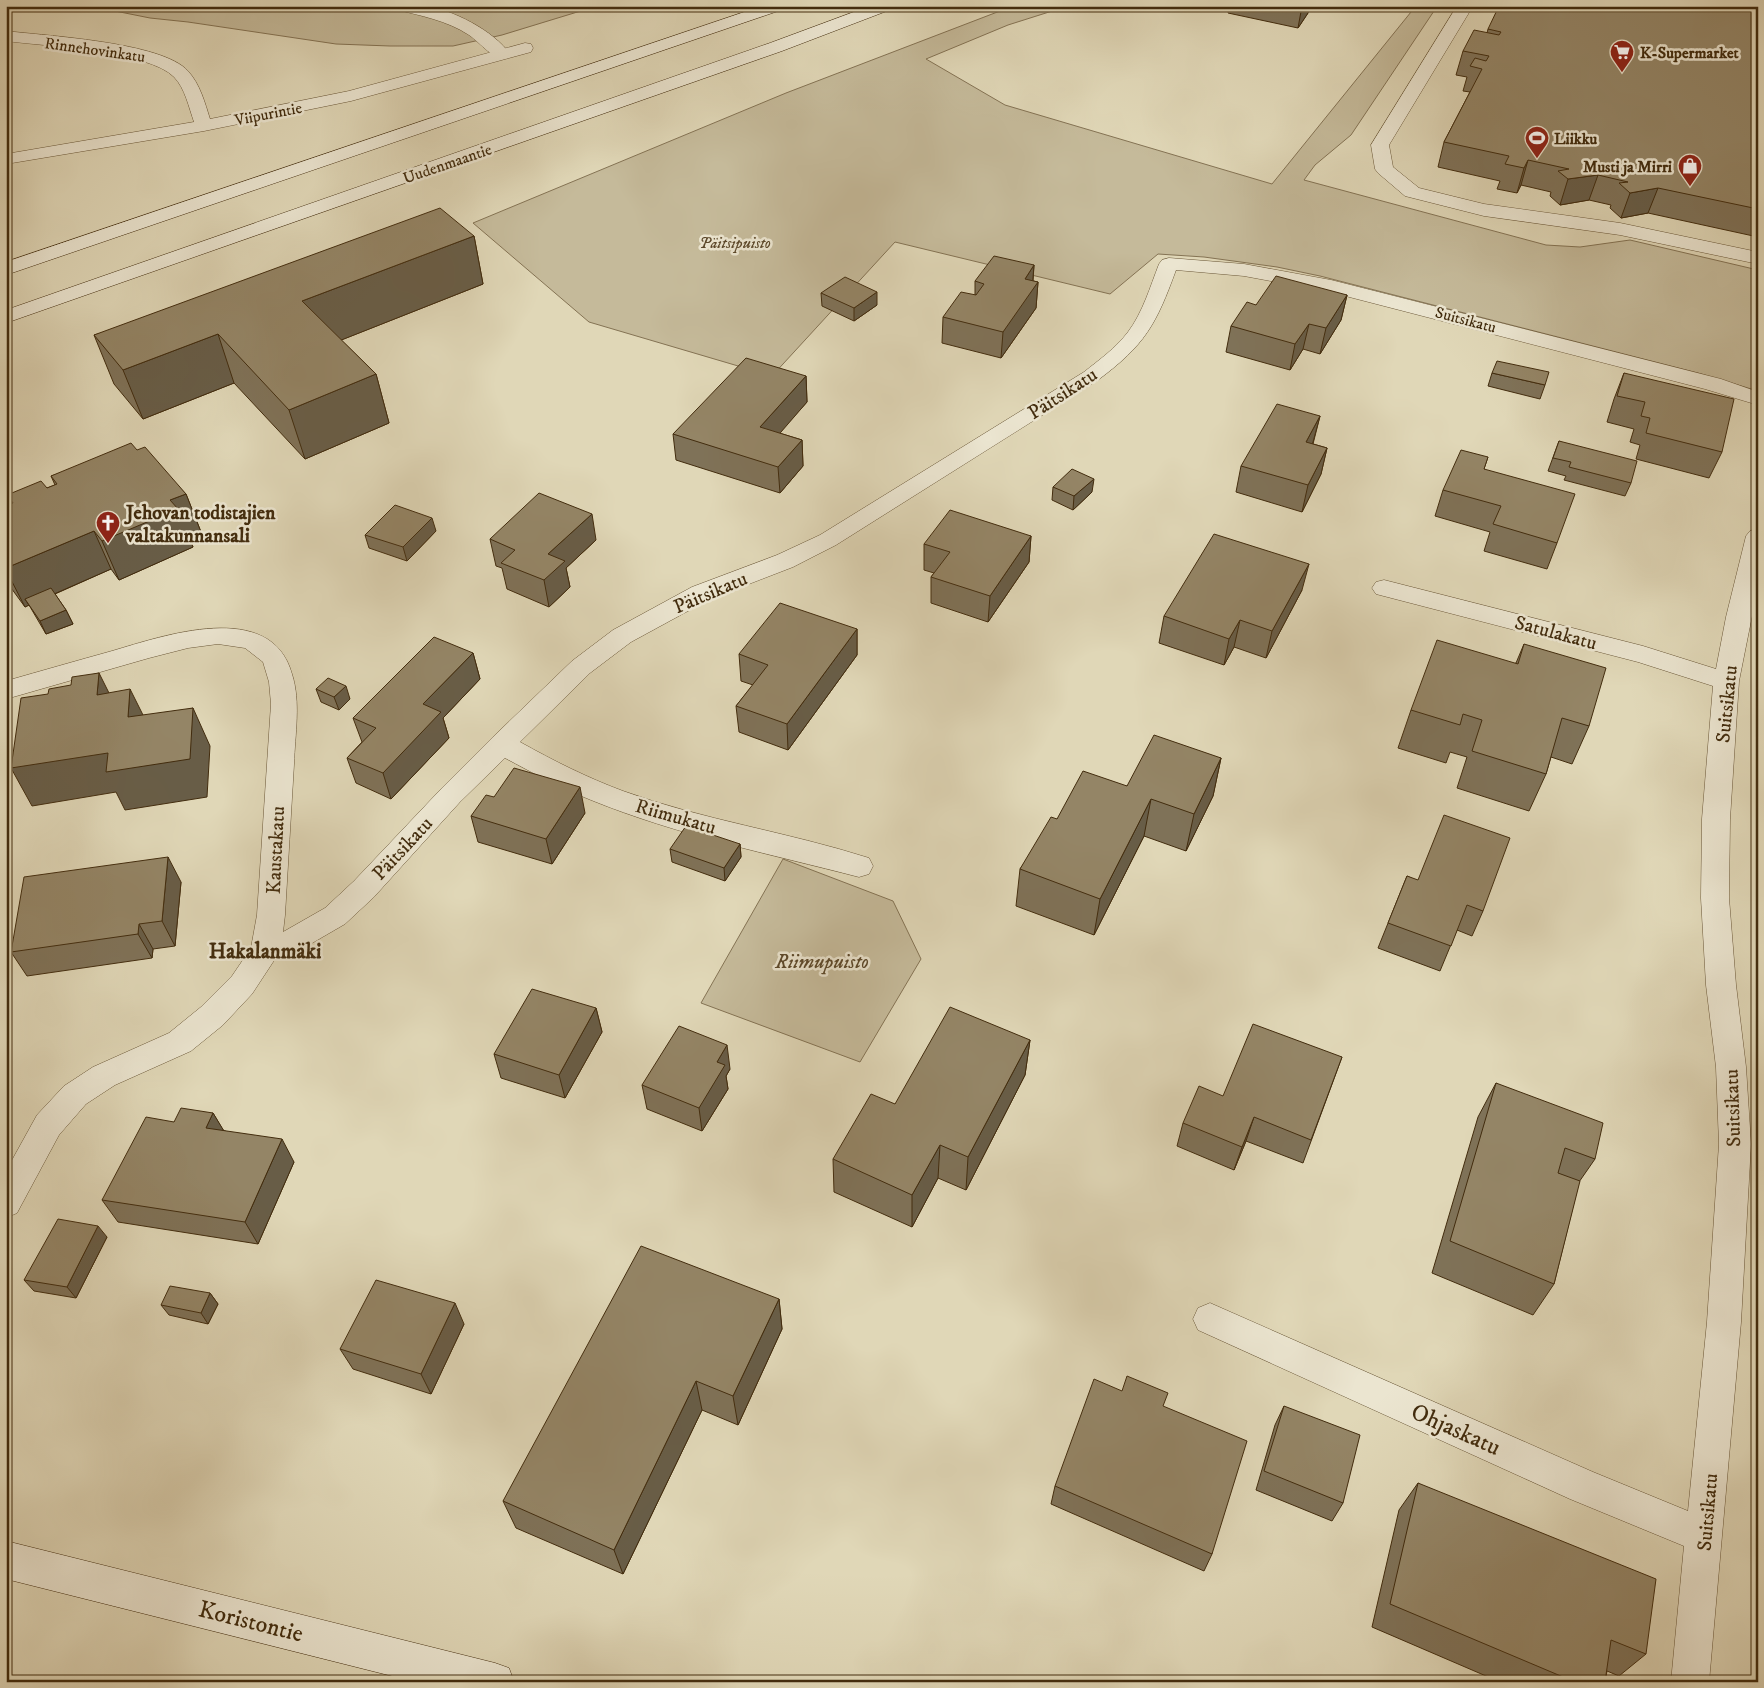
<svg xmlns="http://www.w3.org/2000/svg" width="1764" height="1688" viewBox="0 0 1764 1688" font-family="'IM FELL DW Pica',serif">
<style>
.green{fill:#c5ba9a;stroke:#847354}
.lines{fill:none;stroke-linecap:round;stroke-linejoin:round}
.lane-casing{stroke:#6a5738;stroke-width:1}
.street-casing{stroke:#6a5738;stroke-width:1}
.secondary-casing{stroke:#422c0e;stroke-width:1}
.lane{fill:#ebe5d0;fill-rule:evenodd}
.street{fill:#ebe5d0;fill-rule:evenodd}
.secondary{fill:#ebe5d0;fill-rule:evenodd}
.wall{fill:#7f7258;stroke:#422c0e}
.shaded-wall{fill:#685d47;stroke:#422c0e}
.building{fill:#948566;stroke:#422c0e}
.labels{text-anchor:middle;stroke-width:5;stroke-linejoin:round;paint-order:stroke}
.far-street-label{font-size:16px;fill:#422c0e;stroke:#ebe5d0}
.far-poi-label{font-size:16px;font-weight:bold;fill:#422c0e;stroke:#ebe5d0;text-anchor:start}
.far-park-label{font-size:16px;font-style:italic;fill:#5c482a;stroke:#ebe5d0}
.street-label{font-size:20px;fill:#422c0e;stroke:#ebe5d0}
.poi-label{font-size:20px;font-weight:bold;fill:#422c0e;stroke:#ebe5d0;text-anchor:start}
.park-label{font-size:20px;font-style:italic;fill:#5c482a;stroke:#ebe5d0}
.neighbourhood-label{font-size:21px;font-weight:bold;fill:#422c0e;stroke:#ebe5d0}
.near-street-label{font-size:24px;fill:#422c0e;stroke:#ebe5d0}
</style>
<rect width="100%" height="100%" fill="#e0d7b7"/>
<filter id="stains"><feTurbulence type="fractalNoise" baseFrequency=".004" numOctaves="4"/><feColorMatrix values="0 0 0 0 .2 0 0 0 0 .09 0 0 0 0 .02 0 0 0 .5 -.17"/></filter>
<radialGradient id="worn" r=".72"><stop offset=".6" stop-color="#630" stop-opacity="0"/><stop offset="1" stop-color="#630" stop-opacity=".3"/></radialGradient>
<path class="green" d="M90,6H597L502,35L453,46H390L336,44L188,22L150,18Z
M1013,6H1068L1008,25L926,59L1005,105L1272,184L1411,12L1387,6L1436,8L1351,135L1315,165L1304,180L1546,245L1580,247L1630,240L1758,270V391L1698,373L1320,276L1277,267L1204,257L1158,254L1110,294L895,242L772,376L589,322L473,223L786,93Z
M783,859L893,901L921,959L860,1062L701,1003Z"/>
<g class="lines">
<defs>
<path id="lane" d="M393,6C403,6 414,5 424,6C452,9 494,31 510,54L508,58C493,61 481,43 469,35C446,20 421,16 395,9Z
M1457,6H1473L1389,145L1393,167L1419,188L1484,204L1620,223L1758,252V264L1620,235L1484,216L1405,196L1378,173L1375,169L1371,145Z"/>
<path id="street" d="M6,31C47,36 162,42 188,71C200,84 205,103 210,119L349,91L525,43L531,44L533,48L531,52L351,101L204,131L6,164V154L194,122C189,108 185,88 174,77C149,51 44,46 6,41Z
M1169,258L1244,264L1331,280L1721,379L1758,392V405L1705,389L1330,292L1244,276L1176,270C1156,325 1145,345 1098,380L836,545L793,567L710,599L631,642L590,673L520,742C554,761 588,778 623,791C703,820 788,832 869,858L873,866L869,874L859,877C770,854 677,835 591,800C561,788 533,773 505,758L460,802L374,897L345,924L307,946L275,959L252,994L223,1025L191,1051L115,1085L86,1104L59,1135L17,1213L6,1218V1171L37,1115L64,1086L93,1067L169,1033L201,1007L232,976L251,948L257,915L271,704L269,682L263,662L245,648L218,644L188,648L149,658L6,699V681C41,671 76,661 112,651C163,636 271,598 292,674C301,702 295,734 294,764C291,814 288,865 285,915L283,932L325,908L354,881L442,788L493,737L572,661L613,630L692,587L777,555L820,535L1084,372C1099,360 1116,348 1128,332C1143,312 1150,287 1159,264L1162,260Z
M1758,529V586L1739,681L1730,819L1729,898L1736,985L1746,1067L1751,1144L1741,1322L1709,1682H1671L1684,1546L1570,1499L1198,1330L1193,1319L1198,1308L1210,1303L1593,1472L1688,1511L1707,1322L1719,1144L1716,1067L1706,985L1701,898L1702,819L1713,686L1638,662L1376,594L1372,588L1376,582L1384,580L1643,646L1716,669L1726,617L1746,536L1750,531Z"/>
<path id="secondary" d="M762,6H786L784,9L6,275V262Z
M870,6H894L892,9L782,51L6,323V310L770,43Z
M6,1541L495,1663L509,1668L514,1682H416L6,1579Z"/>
</defs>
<use href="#lane" class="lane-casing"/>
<use href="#street" class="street-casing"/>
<use href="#secondary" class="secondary-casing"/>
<use href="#lane" class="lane"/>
<use href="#street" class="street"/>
<use href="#secondary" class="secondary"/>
</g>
<path class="wall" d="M1229,6H1310L1308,13L1298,28L1228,13Z
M1758,6V237L1648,213L1621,218L1610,208L1611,205L1589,200L1560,205L1550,196L1551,192L1521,185L1517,193L1497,189L1500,181L1438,167L1444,142L1470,92L1463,91L1467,77L1456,75L1463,51L1487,33L1488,29Z
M474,236L483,284L341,340L376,374L389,423L305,459L234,383L143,419L114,384L94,335Z
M1034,265L1033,281L1038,282L1036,308L1001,358L942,343L943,317L975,295V281Z
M821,293L877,305L854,321L822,306Z
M1347,295L1341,320L1320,354L1303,349L1290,370L1226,352L1231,326L1256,305Z
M1492,373L1545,385L1540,399L1488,386Z
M1624,373L1722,452L1709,478L1636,459L1640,445L1630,442L1634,429L1607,422L1614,399Z
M806,376L807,402L779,433L802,440L803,466L780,493L676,460L673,434Z
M1320,416L1313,444L1327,448L1321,474L1302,512L1236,492L1241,466Z
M1559,441L1631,483L1625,496L1564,480L1566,476L1548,471Z
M137,450L186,494L201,532L189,537L193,547L119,580L111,569L55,594L66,610L73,624L46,634L29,605L25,607L6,581V506L11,504L7,495L47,488L55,485L51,476Z
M1488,457L1484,469L1557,543L1547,569L1484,551L1490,532L1435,516L1443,490Z
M1053,487L1092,492L1073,510L1052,500Z
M436,531L407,561L369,548L365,535Z
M1031,536L1029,562L988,622L931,603V577L934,573L924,570V544Z
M490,539L596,540L566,568L570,587L549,607L507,589L502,568L496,566Z
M1302,590L1266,658L1234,647L1224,665L1159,643L1164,616Z
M857,629V655L788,750L739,732L736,706L753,685L741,681L739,654Z
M1524,644L1589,726L1572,764L1551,757L1546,774L1529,811L1457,788L1467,757L1450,752L1446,763L1398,748L1411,710L1516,663Z
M473,653L480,679L443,718L449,738L391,799L356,783L347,758L362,742L353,718Z
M316,689L350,699L339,710L321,702Z
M1221,758L1213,796L1186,851L1144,836L1094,935L1016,906L1020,869L1057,819L1127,786Z
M494,797L585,813L552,864L478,842L471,816Z
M740,844L741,857L725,881L672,862L670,849Z
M1407,876L1483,911L1472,936L1457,930L1440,971L1378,948Z
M181,882L175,946L153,949L152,958L27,976L11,952Z
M596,1008L602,1032L565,1098L501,1078L494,1054Z
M1030,1040L1025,1075L966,1190L938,1178L912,1227L834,1192L833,1159L895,1104Z
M1342,1057L1303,1163L1246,1141L1234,1170L1177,1146L1183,1123Z
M730,1069L726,1076L728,1089L702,1131L647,1109L642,1085Z
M1496,1083L1595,1159L1579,1182L1554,1284L1533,1315L1432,1273L1478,1117Z
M213,1113L223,1130L294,1162L258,1244L118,1222L102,1200L174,1122Z
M107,1237L76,1298L34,1291L24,1280Z
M210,1293L218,1304L208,1324L169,1315L161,1305Z
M779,1299L782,1329L738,1425L702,1410L623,1574L516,1528L503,1501Z
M464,1324L431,1394L353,1369L340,1349Z
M1284,1406L1343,1503L1332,1521L1256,1490L1275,1425Z
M1163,1407L1212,1554L1204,1571L1051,1504L1055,1486Z
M1418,1483L1646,1654L1619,1676L1607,1671L1605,1682H1500L1372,1627L1399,1510Z"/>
<path class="shaded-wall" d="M1302,6H1310L1308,13L1298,28Z
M1528,160L1521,185L1517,193L1524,168Z
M1598,175L1589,200L1560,205L1568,179Z
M1658,188L1648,213L1621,218L1630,193Z
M474,236L483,284L316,350L302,301Z
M1034,265L1032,290L1038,282L1036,308L1001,358L1003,332L1025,279Z
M877,292V305L854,321V308Z
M1347,295L1341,320L1320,354L1326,328Z
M1309,324L1303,349L1290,370L1295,344Z
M218,334L234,383L143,419L123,370Z
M376,374L389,423L305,459L289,410Z
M806,376L807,402L762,454L760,427Z
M1320,416L1313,442L1300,468L1306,442Z
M802,440L803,466L780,493L778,467Z
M1327,448L1321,474L1302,512L1308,485Z
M1094,479L1092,492L1073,510L1074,496Z
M186,494L201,532L189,537L193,547L119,580L102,541L170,500Z
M592,514L596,540L566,568L570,587L549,607L544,580L548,554Z
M432,518L436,531L407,561L403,547Z
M94,531L111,569L29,605L25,599L29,605L25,607L6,570V568Z
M1031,536L1029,562L988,622L990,596Z
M1309,564L1302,590L1266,658L1272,631Z
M66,610L73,624L46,634L40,621Z
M1240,620L1234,647L1224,665L1229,639Z
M857,629V655L788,750L787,724Z
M473,653L480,679L443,718L449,738L391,799L383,773L423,704Z
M99,673L118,711L97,695Z
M346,686L350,699L339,710L334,697Z
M130,689L149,727L128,717Z
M193,708L210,746L207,797L125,810L116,792L32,806L11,768Z
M1221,758L1213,796L1186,851L1194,814Z
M580,787L585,813L552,864L546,839Z
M1151,799L1144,836L1094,935L1100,899Z
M740,844L741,857L725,881L724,868Z
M168,857L181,882L175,946L162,921Z
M139,924L153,949L152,958L138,934Z
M596,1008L602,1032L565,1098L559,1075Z
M1030,1040L1025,1075L966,1190L968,1157Z
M727,1045L730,1069L726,1076L728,1089L702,1131L699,1108L717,1062Z
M213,1113L227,1136L206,1128Z
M1254,1117L1246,1141L1234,1170L1242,1147Z
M282,1139L294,1162L258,1244L245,1222Z
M940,1145L938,1178L912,1227V1195Z
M98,1226L107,1237L76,1298L67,1287Z
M210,1293L218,1304L208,1324L201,1313Z
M779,1299L782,1329L738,1425L733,1396Z
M455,1303L464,1324L431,1394L421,1374Z
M696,1381L702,1410L623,1574L614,1550Z"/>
<path class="building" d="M1499,6H1758V209L1658,188L1630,193L1619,183L1628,182L1598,175L1568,179L1558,171L1569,169L1528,160L1524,168L1505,164L1509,156L1444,142L1482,69L1470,66L1475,58L1486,61L1489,56L1463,51L1474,30L1499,35L1501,32L1488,29Z
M440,208L474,236L302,301L376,374L289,410L218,334L123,370L94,335Z
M994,256L1034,265L1025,279L1038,282L1003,332L943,317L961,292L976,295L984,284L975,281Z
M1276,276L1347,295L1326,328L1309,324L1295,344L1231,326L1247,302L1256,305Z
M845,277L877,292L854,308L821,293Z
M746,358L806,376L760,427L802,440L778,467L673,434Z
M1497,361L1549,372L1545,385L1492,373Z
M1624,373L1734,399L1722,452L1646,433L1650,418L1641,416L1645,402L1617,396Z
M1277,404L1320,416L1306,442L1327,448L1308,485L1241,466Z
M1559,441L1637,461L1631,483L1569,467L1571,462L1553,458Z
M131,443L137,450L145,447L186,494L170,500L178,509L102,541L94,531L6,568V506L13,503L7,495L41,481L47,488L57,484L51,476Z
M1461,450L1488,457L1484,469L1575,494L1557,543L1493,524L1501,506L1443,490Z
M1072,469L1094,479L1074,496L1053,487Z
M539,493L592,514L548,554L565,561L544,580L501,563L515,550L490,539Z
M395,505L432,518L403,547L365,535Z
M950,510L1031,536L990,596L931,577L950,552L924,544Z
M1214,534L1309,564L1272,631L1240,620L1229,639L1164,616Z
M51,588L66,610L40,621L25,599Z
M780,603L857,629L787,724L736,706L768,665L739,654Z
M434,637L473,653L423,704L441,712L383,773L347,758L376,728L353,718Z
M1437,640L1518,664L1524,644L1606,668L1589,726L1562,718L1546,774L1472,751L1482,720L1463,714L1460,725L1411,710Z
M99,673L97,695L130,689L128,717L193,708L190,759L106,772L108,753L11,768L21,698L48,694L49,689L71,685L72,677Z
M328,678L346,686L334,697L316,689Z
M1154,735L1221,758L1194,814L1151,799L1100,899L1020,869L1051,817L1057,819L1083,771L1127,786Z
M514,768L580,787L546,839L471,816L486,795L494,797Z
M1444,815L1510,838L1483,911L1467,905L1451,946L1388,923L1407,876L1418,880Z
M686,826L740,844L724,868L670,849Z
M168,857L162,921L139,924L138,934L11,952L24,877Z
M532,989L596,1008L559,1075L494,1054Z
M950,1007L1030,1040L968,1157L940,1145L912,1195L833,1159L871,1094L895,1104Z
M1253,1024L1342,1057L1311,1140L1254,1117L1242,1147L1183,1123L1199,1086L1223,1096Z
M679,1026L727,1045L717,1062L725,1065L699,1108L642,1085Z
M1496,1083L1603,1123L1595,1159L1565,1148L1558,1173L1580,1181L1554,1284L1450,1241Z
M181,1108L213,1113L206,1128L282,1139L245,1222L102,1200L146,1117L174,1122Z
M58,1219L98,1226L67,1287L24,1280Z
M641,1246L779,1299L733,1396L696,1381L614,1550L503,1501Z
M376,1280L455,1303L421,1374L340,1349Z
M170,1286L210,1293L201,1313L161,1305Z
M1127,1376L1168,1393L1163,1406L1247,1441L1212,1554L1055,1486L1094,1379L1122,1391Z
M1284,1406L1360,1435L1343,1503L1264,1471Z
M1418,1483L1656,1579L1646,1654L1611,1640L1605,1682H1575L1390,1604Z"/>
<defs>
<symbol id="supermarket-pin" viewBox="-11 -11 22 30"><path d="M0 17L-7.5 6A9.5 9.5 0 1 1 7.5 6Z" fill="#8f2418" stroke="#ebe5d0"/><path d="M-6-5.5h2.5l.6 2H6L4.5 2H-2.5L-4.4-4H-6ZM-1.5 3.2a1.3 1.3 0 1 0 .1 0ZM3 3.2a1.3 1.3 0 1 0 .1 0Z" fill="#fff"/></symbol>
<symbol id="stadium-pin" viewBox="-11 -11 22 30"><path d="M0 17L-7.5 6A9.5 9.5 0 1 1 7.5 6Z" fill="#8f2418" stroke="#ebe5d0"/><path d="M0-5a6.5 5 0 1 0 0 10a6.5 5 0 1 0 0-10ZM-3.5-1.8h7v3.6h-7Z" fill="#fff"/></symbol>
<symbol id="shop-pin" viewBox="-11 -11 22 30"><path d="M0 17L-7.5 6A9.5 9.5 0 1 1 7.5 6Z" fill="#8f2418" stroke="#ebe5d0"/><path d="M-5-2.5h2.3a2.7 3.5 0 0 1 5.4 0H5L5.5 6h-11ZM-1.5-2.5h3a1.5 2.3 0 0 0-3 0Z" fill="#fff"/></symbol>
<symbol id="church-pin" viewBox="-11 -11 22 30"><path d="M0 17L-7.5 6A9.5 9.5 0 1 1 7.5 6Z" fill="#8f2418" stroke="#ebe5d0"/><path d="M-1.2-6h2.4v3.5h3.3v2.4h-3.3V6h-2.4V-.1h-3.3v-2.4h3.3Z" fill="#fff"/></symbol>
</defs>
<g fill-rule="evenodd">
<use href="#supermarket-pin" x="1608" y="38" width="28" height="38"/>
<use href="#stadium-pin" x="1523" y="124" width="28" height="38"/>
<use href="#shop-pin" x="1676" y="152" width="28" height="38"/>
<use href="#church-pin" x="94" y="509" width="28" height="38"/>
</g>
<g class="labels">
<g class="far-street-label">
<text transform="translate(95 49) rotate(8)" y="6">Rinnehovinkatu</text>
<text transform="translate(268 113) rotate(-11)" y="6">Viipurintie</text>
<text transform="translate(447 163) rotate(-19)" y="6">Uudenmaantie</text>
<text transform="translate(1466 319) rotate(15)" y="6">Suitsikatu</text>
</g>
<g class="far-poi-label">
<text x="1640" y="58">K-Supermarket</text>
<text x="1554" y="144">Liikku</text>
<text x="1672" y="172" text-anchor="end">Musti ja Mirri</text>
</g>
<g class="far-park-label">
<text x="735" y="248">Päitsipuisto</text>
</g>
<g class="street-label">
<text transform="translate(1062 393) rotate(-33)" y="7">Päitsikatu</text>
<text transform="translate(710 592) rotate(-23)" y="7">Päitsikatu</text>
<text transform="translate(1556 632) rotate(15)" y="7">Satulakatu</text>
<text transform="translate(1726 704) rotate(-84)" y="7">Suitsikatu</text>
<text transform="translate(676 816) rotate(16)" y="7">Riimukatu</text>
<text transform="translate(402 848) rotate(-47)" y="7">Päitsikatu</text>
<text transform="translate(275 850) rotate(-87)" y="7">Kaustakatu</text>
<text transform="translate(1732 1108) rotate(-92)" y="7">Suitsikatu</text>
<text transform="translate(1707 1512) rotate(-85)" y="7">Suitsikatu</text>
</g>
<g class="poi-label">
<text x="126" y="519">Jehovan todistajien<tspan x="126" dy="23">valtakunnansali</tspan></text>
</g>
<g class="park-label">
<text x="822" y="968">Riimupuisto</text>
</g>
<g class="neighbourhood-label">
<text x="265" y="958">Hakalanmäki</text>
</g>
<g class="near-street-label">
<text transform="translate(1456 1429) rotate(24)" y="8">Ohjaskatu</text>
<text transform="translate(251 1621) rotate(14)" y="8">Koristontie</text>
</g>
</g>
<rect width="1764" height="1688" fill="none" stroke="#e0d7b7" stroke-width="25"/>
<rect x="8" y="8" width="1749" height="1673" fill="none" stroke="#422c0e" stroke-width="2.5"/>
<rect x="12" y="12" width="1739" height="1663" fill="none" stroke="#422c0e"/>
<rect width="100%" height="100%" filter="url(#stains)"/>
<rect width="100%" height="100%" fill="url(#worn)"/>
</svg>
